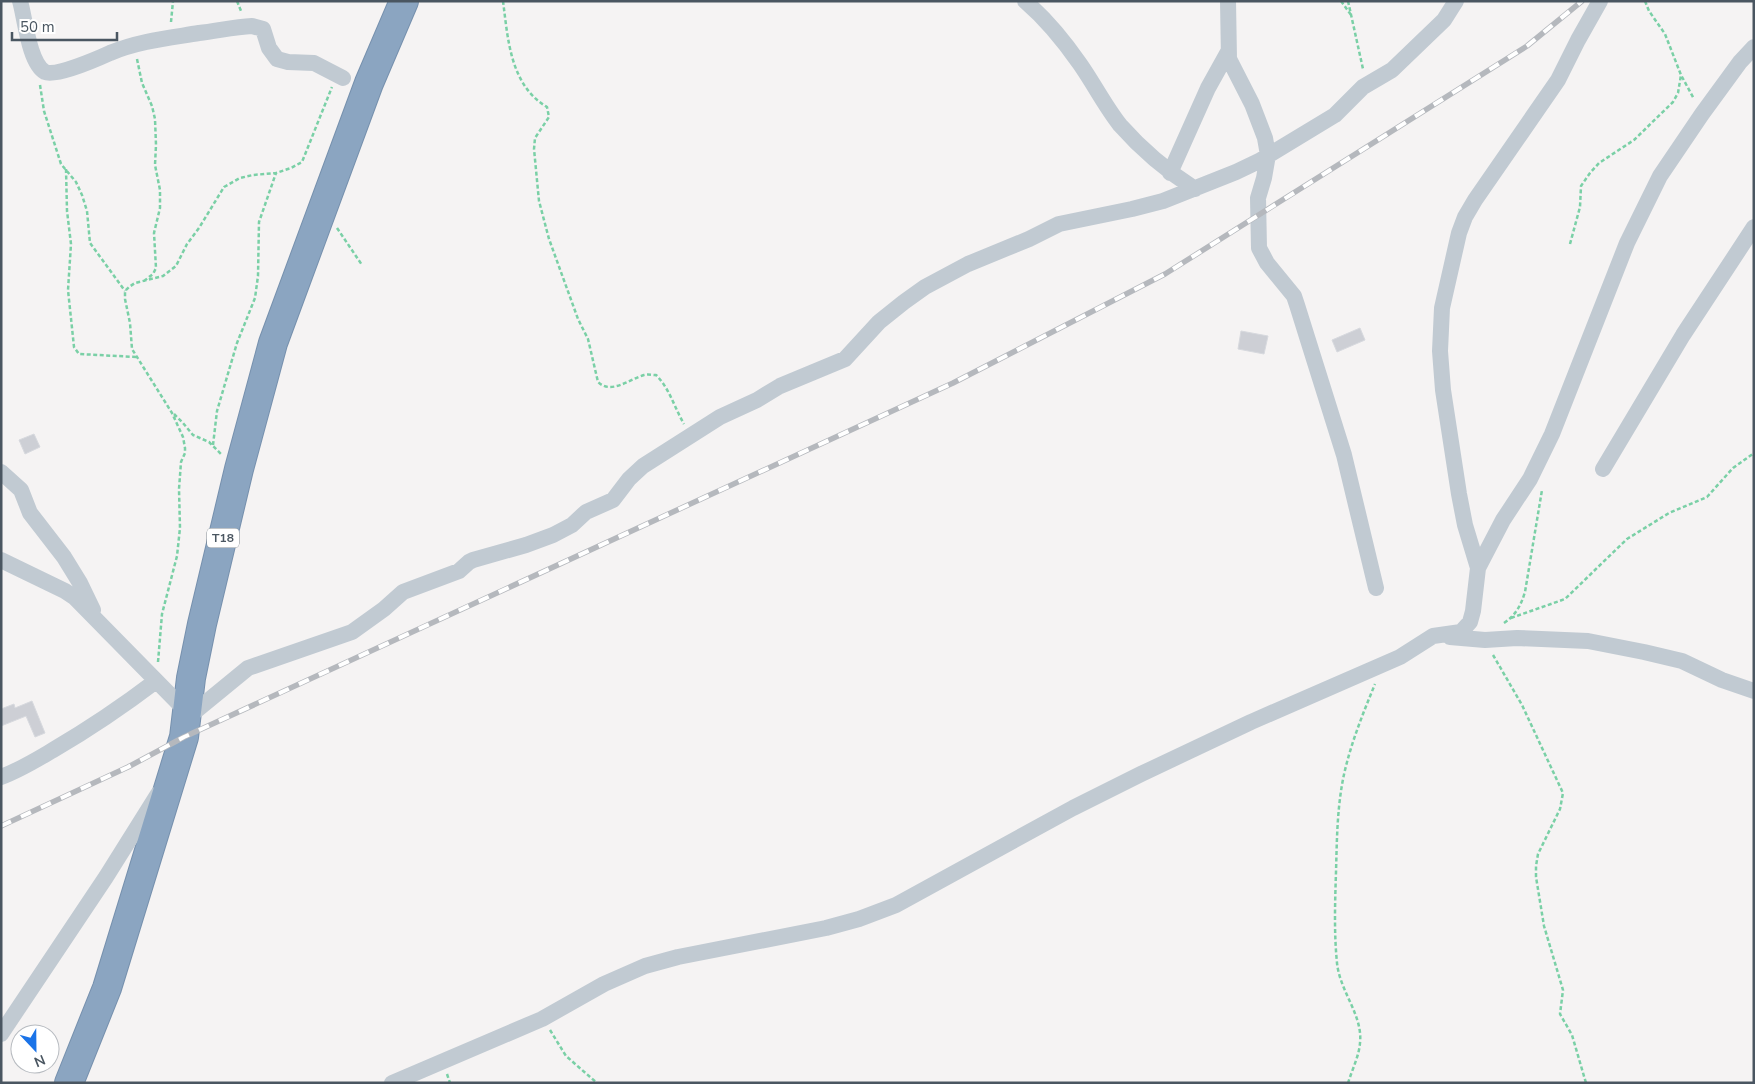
<svg xmlns="http://www.w3.org/2000/svg" width="1755" height="1084" viewBox="0 0 1755 1084" font-family="'Nunito Sans',sans-serif">
<style>
.building{fill:#cdcfd5;stroke:#d7d9de}
.lines{fill:none;stroke-linecap:round;stroke-linejoin:round}
.highway-casing{stroke:#7690ad;stroke-width:30}
.path{stroke:#7ad0a6;stroke-width:2.5;stroke-dasharray:4 2.5;stroke-linecap:butt}
.street{stroke:#c1cad2;stroke-width:16}
.highway{stroke:#8ba5c1;stroke-width:28}
.rail-casing{stroke:#b5b8bd;stroke-width:5.5}
.rail{stroke:#fff;stroke-width:4;stroke-dasharray:11;stroke-linecap:butt}
.labels{text-anchor:middle;stroke-width:4;stroke-linejoin:round;paint-order:stroke}
.shield{fill:#fff;stroke:#808990;stroke-width:1}
.shield-label{font-size:12px;font-weight:bold;fill:#4a5661}
</style>
<rect width="100%" height="100%" fill="#f5f3f3"/>
<path class="building" d="M1360,328L1365,340L1337,352L1332,340Z
M1241,331L1268,336L1264,354L1238,349Z
M34,434L40,447L25,454L19,440Z
M32,701L45,733L35,737L26,716L1,726V709L14,704L15,708Z"/>
<g class="lines">
<defs>
<path id="highway" d="M69,1083L107,988L184,737L191,678L202,624L239,469L273,343L369,83L404,1"/>
</defs>
<use href="#highway" class="highway-casing"/>
<path class="path" d="M237,1L241,11
M503,1C508,39 510,85 547,107L549,117L535,138L534,149L539,201L549,239L578,319L588,339L598,382C611,395 630,379 644,375C648,374 652,375 656,375C670,389 674,407 684,424
M1341,1L1351,15
M1348,1L1363,69
M1645,1L1649,11L1665,34L1681,75L1694,99
M171,22L173,1
M137,59L142,83L152,106L155,119L156,145L155,165L160,190V208L154,233L156,268L153,274L144,281
M40,85L44,111L61,164L76,182L82,195L87,211L90,243L125,291
M66,169L67,211L71,244L68,290L74,347L79,354L136,357
M337,228L362,265
M1570,244L1580,207L1581,186L1590,173L1599,163L1634,140L1673,102L1678,93L1681,75
M174,414L183,423L193,435L209,442L222,455
M213,445L217,411L237,343L255,298L258,276L259,222L276,173
M1511,618L1565,599L1627,539L1669,513L1707,497L1733,468L1754,453
M1504,623C1516,615 1521,605 1525,592L1542,490
M1493,655L1522,705L1563,793L1560,809L1538,854L1536,866V877L1544,926L1563,990L1560,1014L1572,1035L1586,1083
M158,662L162,614L177,556L180,528L179,489L181,462L185,453V448L183,437L172,413L132,349L130,323L125,299V291L129,287L135,283L163,276L176,266L187,244L199,228L224,187L240,178L253,175L276,173L291,168L302,162L332,87
M550,1030L566,1056L597,1083
M447,1074L450,1083
M1348,1083C1352,1070 1359,1056 1360,1043C1363,1015 1340,992 1337,963C1334,933 1335,903 1336,872C1337,837 1337,801 1346,766C1353,738 1364,711 1375,684"/>
<path class="street" d="M20,1C25,18 29,63 45,72C56,77 99,58 110,53C139,41 169,38 199,33C217,31 234,27 252,26L263,29L269,48L277,59L288,62L314,63L343,78
M1025,1C1047,20 1064,41 1080,64C1094,84 1105,106 1120,125C1142,150 1167,171 1195,189
M1228,1L1229,59L1252,104L1265,138L1268,155L1264,178L1258,198L1259,248L1267,263L1294,296L1297,305L1344,455L1376,588
M1170,173L1208,88L1228,52
M1603,469L1683,335L1754,227
M1,472L21,490L30,513L64,557L80,583L93,610
M1,560L65,591L74,597L187,712
M1478,568L1503,520L1530,479L1552,434L1627,243L1660,176L1702,114L1740,62L1754,47
M1450,637L1485,640L1517,638L1588,641L1644,652L1682,661L1722,680L1754,691
M187,718L248,668L352,632L384,609L403,592L459,571L469,562L473,560L526,545L553,535L572,525L586,512L613,500L629,479L643,466L720,417L757,400L780,386L845,359L879,322L904,302L925,287L968,264L1029,239L1059,224L1132,209L1163,201L1236,172L1259,161L1335,115L1363,87L1392,70L1444,20L1456,1
M1,777C20,770 36,760 53,750C89,729 123,706 156,681
M1,1034L106,877L158,794
M392,1083L542,1019L604,984L645,966L678,957L826,928L859,919L896,905L1073,808L1141,774L1251,722L1400,657L1433,636L1461,632L1470,622L1473,611L1478,568L1465,525L1459,494L1443,390L1440,351L1442,308L1459,233L1465,217L1475,200L1558,80L1578,40L1600,1"/>
<use href="#highway" class="highway"/>
<defs>
<path id="rail" d="M1,826L128,767L184,737L953,383L1165,274L1527,46L1582,1"/>
</defs>
<use href="#rail" class="rail-casing"/>
<use href="#rail" class="rail"/>
</g>
<g class="labels">
<rect class="shield" x="207" y="528.5" width="32" height="19" rx="4"/>
<g class="shield-label">
<text x="223" y="542">T18</text>
</g>
</g>
<rect width="1755" height="1084" fill="none" stroke="#4a5661" stroke-width="5"/>
<g transform="translate(35 1049) rotate(158)"><circle r="24" fill="#ffffff" stroke="#b7bbc0"/>
<path d="M0-4L9 19L0 12L-9 19Z" fill="#1a73e8"/>
<text y="-8" font-size="14" font-weight="bold" text-anchor="middle" fill="#4a5661">N</text>
</g>
<path d="M12 32v8h105v-8" fill="none" stroke="#4a5661" stroke-width="2.5"/>
<text x="20" y="32" font-size="15" fill="#4a5661" stroke="#ffffff" stroke-width="4" paint-order="stroke">50 m</text>
</svg>
